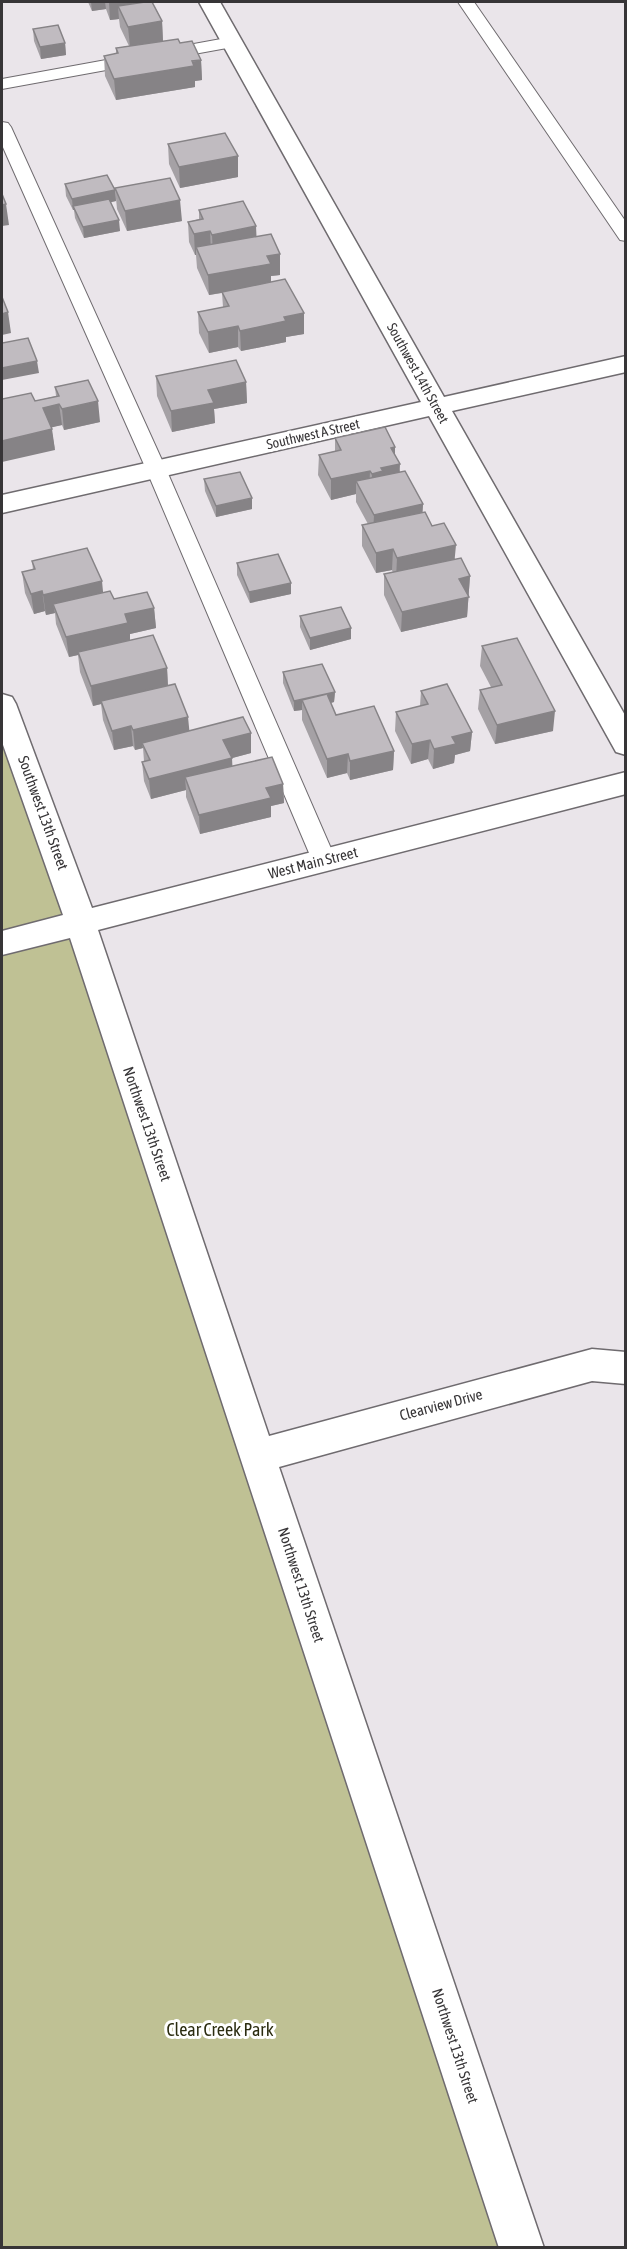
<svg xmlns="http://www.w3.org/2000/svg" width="627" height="2249" viewBox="0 0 627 2249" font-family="'Asap Condensed',sans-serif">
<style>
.green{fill:#bfc194}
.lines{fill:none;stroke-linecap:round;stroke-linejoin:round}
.service-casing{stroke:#6f6b6f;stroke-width:2}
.minor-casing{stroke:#6f6b6f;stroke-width:3}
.service{fill:#fff;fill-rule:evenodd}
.minor{fill:#fff;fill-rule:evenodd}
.wall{fill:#a5a1a5}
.shaded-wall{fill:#868386}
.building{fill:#c0bbc0;stroke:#868386;stroke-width:1.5}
.labels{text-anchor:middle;stroke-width:6;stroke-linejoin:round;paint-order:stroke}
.far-street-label{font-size:14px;fill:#373537;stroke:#fff}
.street-label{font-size:15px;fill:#373537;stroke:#fff}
.near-park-label{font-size:18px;fill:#2b2c10;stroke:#fff}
</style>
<rect width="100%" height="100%" fill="#eae5ea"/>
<path class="green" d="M2,704L8,718L522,2247H2Z"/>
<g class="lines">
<defs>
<path id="service" d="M458,2H474L626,222V241L620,240Z
M232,37L240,42L238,46L2,89V79Z
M2,122L8,123L11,127L166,469L336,860L332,866L324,869L316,866L312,860L146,469L2,145Z"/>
<path id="minor" d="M199,2H220L444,397L626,356V372L452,411L626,717V755L616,752L429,416L2,513V495L421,402Z
M2,694L12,697L16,704L92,908L626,772V794L98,930L269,1436L592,1349L626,1352V1384L592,1381L279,1467L544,2248H499L70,938L2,955V931L63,915L2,742Z"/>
</defs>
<use href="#service" class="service-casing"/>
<use href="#minor" class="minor-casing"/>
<use href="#service" class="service"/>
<use href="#minor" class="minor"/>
</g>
<path class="wall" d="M88,2H152L162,21L163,41L180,43L201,60L202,80L195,81V87L116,100L105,76L104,56L116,54V48L129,46L120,27L119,19L110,20L106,9L92,11Z
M33,29L65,43L66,55L41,59L34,41Z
M168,144L238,156V177L180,188L169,164Z
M65,184L115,190L116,201L111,202L120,231L84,238L75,218L74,210H73L66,196Z
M115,188L182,221L127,231L117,209Z
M199,210L256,237L280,254V275L271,276V282L304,313V334L286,337V342L241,351L238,347L209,353L199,333L198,312L223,307L222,293L209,295L197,268L196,255H195L189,242L188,222L199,219Z
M156,376L246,382L247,403L214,409L215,423L172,432L157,396Z
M55,387L100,422L64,430L62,425L51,427L55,450L35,401L56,396Z
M335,438L395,447V455L400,472L423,504L422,512L455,559L470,576L467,617L401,632L384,595V574L393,573L392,570L376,573L362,546V525L368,524L356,502V494L331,500L318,475L319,455L335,451Z
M204,479L252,509L216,517L205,491Z
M32,561L103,593L114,599L154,608L156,628L130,634V640L167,668L168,685L189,731L251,733V753L232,758V766L283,784L284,803L271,806V817L200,834L186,797V790L151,799L144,781L142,762L144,761L143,748L135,750L133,746L114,750L103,720L101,704L93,706L80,672L78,655L69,657L56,624L55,613L46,615L45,611L34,614L25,593L22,572L33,570Z
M237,563L291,594L250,603L237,575Z
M300,616L351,628V639L310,650L300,627Z
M482,646L553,731L495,744L478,709L480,690L491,687L480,666Z
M283,672L335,692L334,702L331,703L336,715L394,751L393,770L350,780L347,773L327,778L302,720V710L294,711L283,683Z
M421,691L472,732L470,751L455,755L454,763L433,769L428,759L411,764L395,731L396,712L420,706Z"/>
<path class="shaded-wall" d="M91,2H105L106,9L92,11Z
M109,2H145L118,6L119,19L110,20Z
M162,21L163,42L130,47L128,27Z
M65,43L66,55L41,59L40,47Z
M201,60L202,80L195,81V87L116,100L114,79Z
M238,156V177L180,188L179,167Z
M115,190L116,201L75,210L73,206L74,210H73L72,199Z
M180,200L182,221L127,231L125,211Z
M6,204L9,225L2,226V205Z
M119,220L120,231L84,238L83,227Z
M256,226L257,247L213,255L212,235Z
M210,231L211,252L196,247V255H195L194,234Z
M280,254V275L271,276V284L209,295L208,275L267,256Z
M8,312L11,333L2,335V314Z
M304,313V334L286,337V342L241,351L240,331L284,317Z
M238,326V347L209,353L208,332Z
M37,361L39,373L2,380V368Z
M246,382L247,403L214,409L215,423L172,432L171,411L208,390Z
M98,401L100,422L64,430L62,409Z
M59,404L62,425L45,429L43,408Z
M52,429L55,450L2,462V441Z
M395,447V465L400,464L399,484L371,494L372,474L381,468L391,448Z
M370,471L369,491L356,481V494L331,500V479Z
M252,498V509L216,517V506Z
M423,504L422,524L373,535L374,515Z
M456,545L454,566L396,579L397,558Z
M393,549L392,570L376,573V553Z
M470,576L467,617L401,632L402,612L459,579Z
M102,581L104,602L53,604L55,613L46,615L43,595Z
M291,583V594L250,603L249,592Z
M42,591L45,611L34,614L31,594Z
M154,608L156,628L130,634V644L78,652V655L69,657L66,637L125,614Z
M351,628V639L310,650V638Z
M167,668L168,688L101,701V704L93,706L91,686Z
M335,692L334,702L306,709L302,700V710L294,711V701Z
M555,711L553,731L495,744L497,725Z
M188,717L190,737L142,743L143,748L135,750L133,730Z
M131,726L133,746L114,750L112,731Z
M472,732L470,751L455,755L454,763L433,769L434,749L452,737Z
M251,733V753L225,760L223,740Z
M430,740L428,759L411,764L412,744Z
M394,751L393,770L350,780V761Z
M348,754L347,773L327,778V759Z
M232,758L233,777H185L186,790L151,799L149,779Z
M283,784L284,803L271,806V817L200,834L199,815L266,788Z"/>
<path class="building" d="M145,2H152L162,21L128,27L118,6Z
M58,25L65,43L40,47L33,29Z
M178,39L180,43L192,41L201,60L192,61L194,66L114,79L104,56L118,53L116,48Z
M225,133L238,156L179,167L168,144Z
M107,175L115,190L72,199L65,184Z
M170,178L180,200L125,211L115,188Z
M2,194L6,204L2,205Z
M109,199L119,220L83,227L73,206Z
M243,201L256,226L212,235L210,231L194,234L188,222L203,219L199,210Z
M271,234L280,254L267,256L271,264L208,275L196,247Z
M285,279L304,313L284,317L286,321L240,331L238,326L208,332L198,312L229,306L222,292Z
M2,297L8,312L2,314Z
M28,338L37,361L2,368V343Z
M236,360L246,382L208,390L214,403L171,411L156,376Z
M88,380L98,401L62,409L59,404L43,408L52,429L2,441V399L31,393L35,401L59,396L55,387Z
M385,427L395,447L391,448L400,464L381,468L383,471L372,474L370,471L331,479L319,455L341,450L335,438Z
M405,471L423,504L374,515L356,481Z
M240,472L252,498L216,506L204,479Z
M425,512L432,526L444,523L456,545L397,558L393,549L376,553L362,525Z
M87,548L102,581L43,595L42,591L31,594L22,572L35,569L32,561Z
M278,554L291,583L249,592L237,563Z
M461,558L470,576L459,579L469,597L402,612L384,574Z
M110,591L114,599L147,592L154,608L125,614L128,623L66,637L53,604Z
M341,607L351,628L310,638L300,616Z
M153,635L167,668L91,686L78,652Z
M517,638L555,711L497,725L480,690L502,685L482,646Z
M322,664L335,692L294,701L283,672Z
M175,684L188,717L133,730L131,726L112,731L101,701Z
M447,684L472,732L452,737L456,744L434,749L430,740L412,744L396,712L428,704L421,691Z
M327,694L336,715L374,706L394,751L350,761L348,754L327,759L302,700Z
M243,717L251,733L223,740L232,758L149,779L142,762L150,760L142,743Z
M272,757L283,784L266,788L271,798L199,815L185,777Z"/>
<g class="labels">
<g class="far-street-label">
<text transform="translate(418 373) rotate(61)" y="5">Southwest 14th Street</text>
<text transform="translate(313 434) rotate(-13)" y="5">Southwest A Street</text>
</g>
<g class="street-label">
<text transform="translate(43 813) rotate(70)" y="5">Southwest 13th Street</text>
<text transform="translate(313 863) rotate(-14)" y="5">West Main Street</text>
<text transform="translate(147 1124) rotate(71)" y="5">Northwest 13th Street</text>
<text transform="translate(441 1405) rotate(-15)" y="5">Clearview Drive</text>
<text transform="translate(301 1585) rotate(72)" y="5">Northwest 13th Street</text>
<text transform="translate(455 2046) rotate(72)" y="5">Northwest 13th Street</text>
</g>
<g class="near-park-label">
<text x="220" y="2036">Clear Creek Park</text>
</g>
</g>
<rect width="627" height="2249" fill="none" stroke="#373537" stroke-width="6"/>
</svg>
